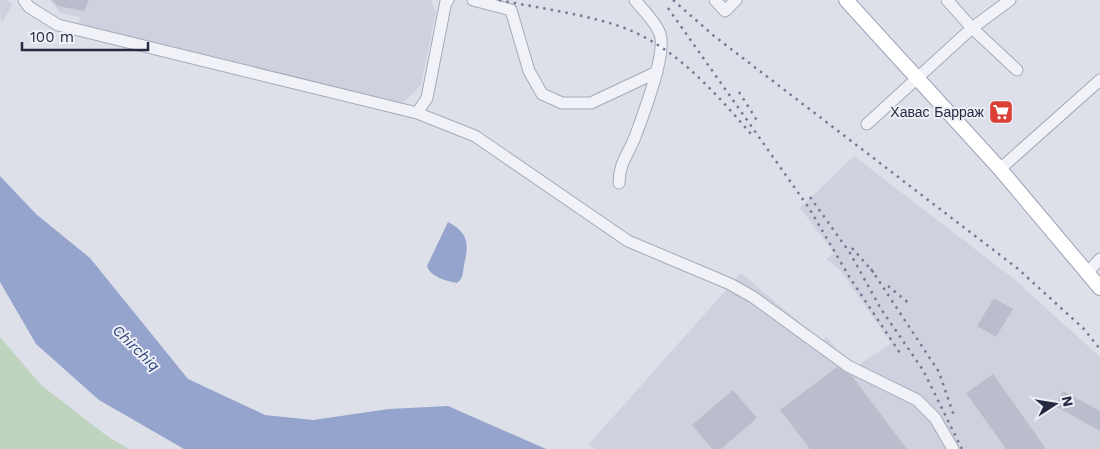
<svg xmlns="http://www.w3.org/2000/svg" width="1100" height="449" viewBox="0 0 1100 449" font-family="'Work Sans',sans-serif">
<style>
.built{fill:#cfd2de}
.green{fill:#bfd4be}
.water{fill:#95a4cd}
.building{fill:#babdcc}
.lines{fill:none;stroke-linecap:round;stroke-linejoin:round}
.minor-casing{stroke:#a6a9b7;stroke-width:13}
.major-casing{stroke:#9ca1b6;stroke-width:16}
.minor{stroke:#f1f2f7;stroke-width:11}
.major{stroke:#fff;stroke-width:14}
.rail{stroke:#767b94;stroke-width:2.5;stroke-dasharray:2.5 5;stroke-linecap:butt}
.labels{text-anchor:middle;stroke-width:4;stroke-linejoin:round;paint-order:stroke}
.poi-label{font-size:14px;fill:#252a41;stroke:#edeff6;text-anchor:end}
.water-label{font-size:15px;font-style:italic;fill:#2c3e79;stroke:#edeff6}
</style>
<rect width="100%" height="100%" fill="#dee0e9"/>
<path class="built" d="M0,0H7L13,5L1,24Z
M50,0H431L436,12L421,85L402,104L78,24L80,17L60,13Z
M854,156L1014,279L1100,357V449H596L588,445L741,273L822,341L826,337L854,368L891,343L840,270L826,259L834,253L800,208Z"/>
<path class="green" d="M0,337L41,385L107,436L129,449H0Z"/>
<path class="water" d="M0,176L36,214L90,258L188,379L265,415L313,420L389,409L448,406L546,449H184L99,400L36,344L0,282Z
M448,222C469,233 469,244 464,265C463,272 463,279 457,283C447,281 430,277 427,266Z"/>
<path class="building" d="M52,0H89L84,11L58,6Z
M994,298L1013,309L996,337L977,326Z
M837,367L852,376L907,449H810L780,410Z
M993,374L1046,449H1006L966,393Z
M733,390L757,418L721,449H712L692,425Z
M1063,391L1100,411V431L1055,406Z"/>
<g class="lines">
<defs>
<path id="minor" d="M24,0L29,7L58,25L417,113L475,136L628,241L730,284L753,297L848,366L917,400L935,418L953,449
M473,0L511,10L529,71L542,94L562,103H591L657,72
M715,0L725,11L736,0
M947,0L972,28L1017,70
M417,113L427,98L446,1L448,0
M867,124L972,28L1010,0
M1000,169L1100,80
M619,183C619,163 628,155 635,137C643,115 667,54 660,34C656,22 643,10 635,0
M1088,272L1100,259"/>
<path id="major" d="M846,0L1000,169L1100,288"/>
</defs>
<use href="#minor" class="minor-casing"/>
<use href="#major" class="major-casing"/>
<use href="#minor" class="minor"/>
<use href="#major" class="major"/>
<path class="rail" d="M499,0C538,8 578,13 616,25C672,43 713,90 751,134
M673,0L714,36L1017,268L1083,328L1100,349
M668,8L809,208L850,278L902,356
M739,92L758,122
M810,197L850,253L881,309L923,370L962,449
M852,248L875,274
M871,269L939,372L954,416
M888,286L911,305"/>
</g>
<defs>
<symbol id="supermarket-square" viewBox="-11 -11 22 22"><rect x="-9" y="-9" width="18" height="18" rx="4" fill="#da4036" stroke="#edeff6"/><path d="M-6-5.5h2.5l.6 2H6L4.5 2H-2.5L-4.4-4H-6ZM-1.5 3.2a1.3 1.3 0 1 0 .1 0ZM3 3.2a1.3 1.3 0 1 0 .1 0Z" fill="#fff"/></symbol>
</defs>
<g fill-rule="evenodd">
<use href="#supermarket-square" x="987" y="98" width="28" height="28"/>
</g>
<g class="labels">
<g class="poi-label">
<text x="984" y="117">Хавас Барраж</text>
</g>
<g class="water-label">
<text transform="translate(136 348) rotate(44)" y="5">Chirchiq</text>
</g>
</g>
<g transform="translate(1055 404) rotate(78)" stroke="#edeff6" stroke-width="4" paint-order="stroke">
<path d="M0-4L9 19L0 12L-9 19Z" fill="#252a41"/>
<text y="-8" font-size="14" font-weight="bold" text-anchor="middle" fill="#252a41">N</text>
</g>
<path d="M22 42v8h126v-8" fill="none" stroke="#252a41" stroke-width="2.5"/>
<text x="30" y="42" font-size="15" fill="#252a41" stroke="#edeff6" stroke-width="4" paint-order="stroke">100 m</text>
</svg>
